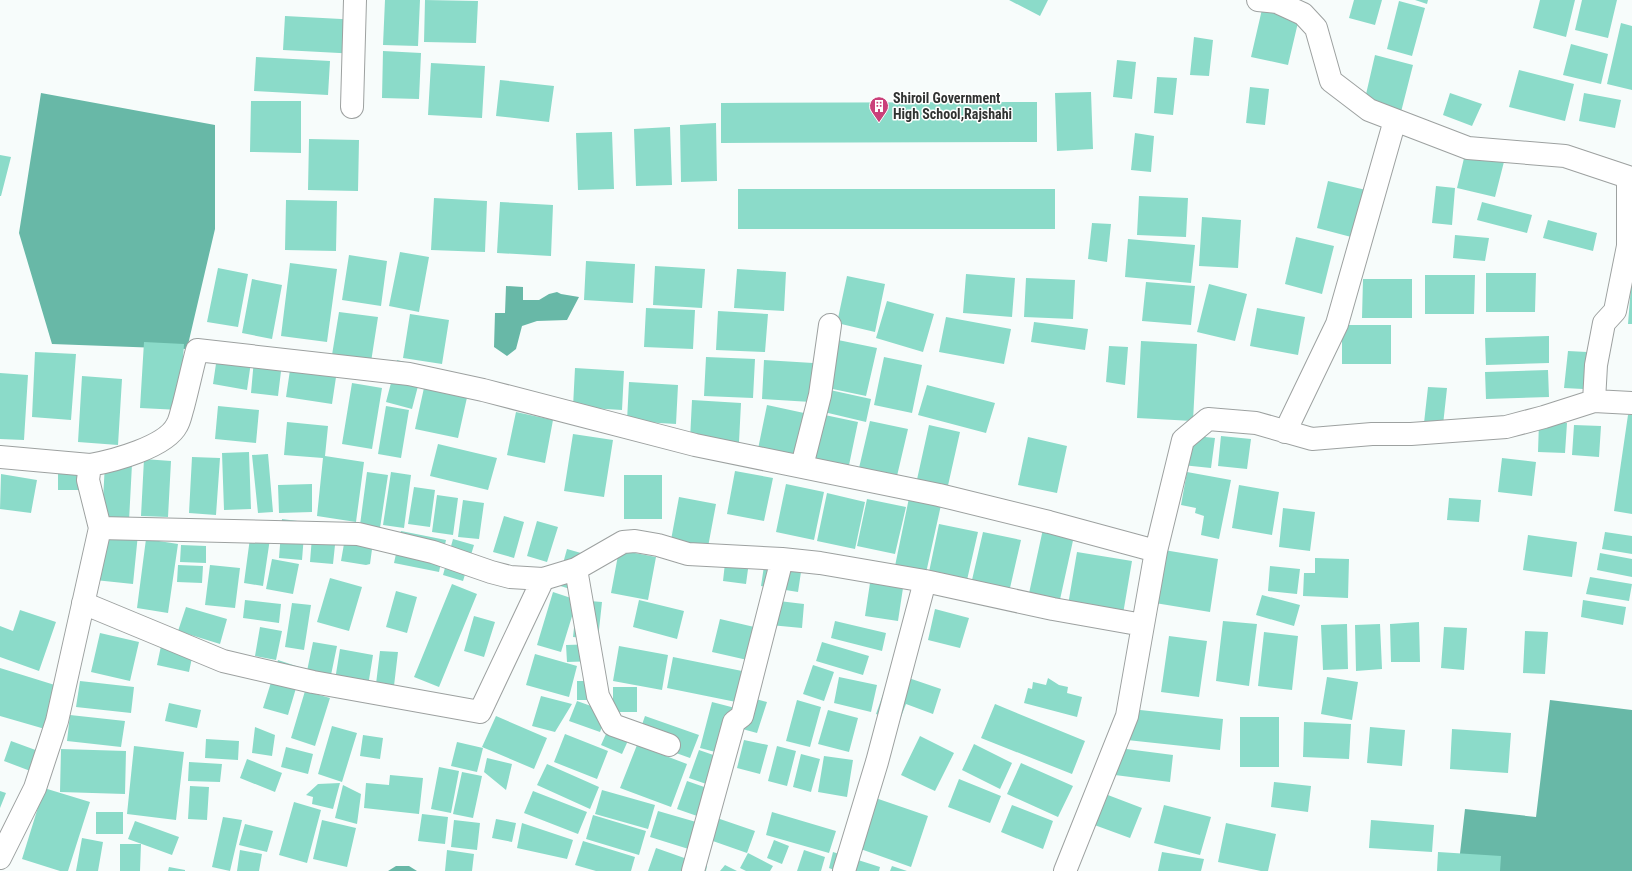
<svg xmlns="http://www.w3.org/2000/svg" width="1632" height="871" viewBox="0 0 1632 871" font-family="'Roboto Condensed',sans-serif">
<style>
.water{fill:#68b8a7}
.building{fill:#8bdbc9}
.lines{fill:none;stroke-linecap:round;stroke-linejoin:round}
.minor-casing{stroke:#9da1a0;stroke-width:24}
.minor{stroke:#fff;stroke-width:22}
.labels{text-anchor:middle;stroke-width:3;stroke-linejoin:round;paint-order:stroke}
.poi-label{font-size:14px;font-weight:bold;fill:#303231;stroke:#fff;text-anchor:start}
</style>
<rect width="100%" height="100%" fill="#f7fcfb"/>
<path class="water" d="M41,93L215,125V229L187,349L52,344L19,233Z
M506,286L523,287V300H539L549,294L557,292L561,294L579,297L567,320L537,321L522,326L516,349L507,356L494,347L495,313H505Z
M1550,700L1632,710V871H1458L1465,809L1536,817Z
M396,866H409L417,871H388Z"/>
<path class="building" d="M385,0H420L418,46L383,45Z
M425,0L478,1L476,43L424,42Z
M1009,0H1048L1040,16Z
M1354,0H1382L1375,25L1349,18Z
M1415,0H1428L1427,4Z
M1540,0H1575L1566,37L1533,28Z
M1582,0H1617L1608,38L1575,30Z
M1399,1L1425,8L1412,56L1387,49Z
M1263,5L1300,14L1288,65L1251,57Z
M285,16L360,20L358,54L283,50Z
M1621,23L1632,26V90L1607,84Z
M1194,37L1213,40L1209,76L1190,75Z
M1571,44L1608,54L1601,84L1563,75Z
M383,51L421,53L419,99L382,98Z
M1375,55L1413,65L1401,112L1364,103Z
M256,57L330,61L328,95L254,91Z
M1117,60L1136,62L1132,99L1113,97Z
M431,63L485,66L482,118L428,115Z
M1519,70L1574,84L1565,121L1509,107Z
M1157,77L1177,78L1173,115L1154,113Z
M500,80L554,86L549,122L496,116Z
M1250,87L1269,89L1265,125L1246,123Z
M1091,92L1093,149L1057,151L1055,93Z
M1450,93L1482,104L1472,126L1443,115Z
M1584,93L1621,100L1615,128L1579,121Z
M251,101H301V153L250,152Z
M1037,102V142L721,143V103Z
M716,123L717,181L681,182L680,125Z
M670,127L672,185L636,186L634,129Z
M612,132L614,189L578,190L576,133Z
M1135,133L1154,136L1151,172L1131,170Z
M309,139L359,140L358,191L308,190Z
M1468,141L1507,150L1495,197L1457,188Z
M0,155L11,157L1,196H0Z
M1328,181L1366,190L1355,238L1317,228Z
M1436,186L1455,188L1452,225L1432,223Z
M738,189H1055V229H738Z
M1139,196L1188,198L1186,237L1137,235Z
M434,198L487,201L485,252L431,250Z
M286,200L337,201L336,251L285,250Z
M500,202L553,205L551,256L497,253Z
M1482,202L1532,215L1527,233L1477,220Z
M1202,217L1241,220L1238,268L1199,266Z
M1548,220L1597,233L1593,251L1543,238Z
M1092,223L1111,224L1107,262L1088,259Z
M1455,235L1489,238L1485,261L1453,258Z
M1296,237L1334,246L1322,294L1285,284Z
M1128,239L1195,245L1191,283L1125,277Z
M400,252L429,257L419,312L389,306Z
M349,255L387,261L381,306L342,300Z
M586,261L635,264L633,303L584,300Z
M290,263L337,269L327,342L281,336Z
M655,266L705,269L702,308L653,305Z
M218,268L248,274L238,327L207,322Z
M737,269L786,272L784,311L734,308Z
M1486,273H1536L1535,312H1486Z
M966,274L1015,278L1012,317L963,313Z
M1425,275H1475L1474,314H1425Z
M847,276L885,284L875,332L837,323Z
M1026,278L1075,280L1073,319L1024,317Z
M252,279L282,285L272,339L242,333Z
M1363,279H1412V318H1362Z
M1146,282L1195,286L1191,325L1142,321Z
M1209,284L1247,294L1235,341L1197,332Z
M1631,286H1632V324H1628Z
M887,301L934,314L923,352L876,338Z
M646,308L695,310L693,349L644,347Z
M1257,308L1305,317L1298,355L1250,346Z
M718,311L768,314L765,352L716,350Z
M339,312L378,317L371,362L339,357L332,404L286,397L293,350L332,355Z
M410,314L449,320L442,364L403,358Z
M946,317L1011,329L1004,364L939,352Z
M1034,322L1088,329L1085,350L1031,342Z
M1342,325H1391V364H1342Z
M1549,336V363L1486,365L1485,338Z
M838,340L877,348L866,396L828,388Z
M1141,341L1197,344L1193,421L1137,418Z
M144,342L184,344L180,410L140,408Z
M1109,346L1128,347L1125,385L1106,382Z
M1568,351L1587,352L1583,389L1564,388Z
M35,352L76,354L71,420L32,417Z
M217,357L251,362L247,390L213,384Z
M706,357L755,359L753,398L704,396Z
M884,357L922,365L912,413L874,405Z
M254,359L282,363L278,396L251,393Z
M397,360L423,367L412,409L386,402Z
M764,360L813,363L811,402L762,399Z
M575,368L624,371L622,410L573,407Z
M1548,370L1549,397L1486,399L1485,372Z
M0,373L28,375L24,440L0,439Z
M427,374L470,384L458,438L415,429Z
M82,376L122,379L118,445L78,442Z
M629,382L678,385L676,424L627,421Z
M352,383L382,388L372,449L342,444Z
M927,385L995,403L986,433L918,415Z
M1428,387L1447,388L1443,425L1424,423Z
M830,390L871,399L866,422L824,412Z
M692,400L741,403L739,442L690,440Z
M767,405L804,413L795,456L758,449Z
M218,406L259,410L256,443L215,439Z
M386,406L409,410L401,458L378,454Z
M516,412L553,420L545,463L507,455Z
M820,414L858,422L848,470L809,461Z
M1628,415H1632V514L1614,511Z
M870,421L908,429L897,476L859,468Z
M287,422L328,426L325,456L364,462L356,522L317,516L323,458L284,455Z
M1539,422L1567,423L1565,453L1538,452Z
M929,425L960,432L947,490L916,484Z
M1574,425L1601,426L1599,457L1572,455Z
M573,434L613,440L604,497L564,491Z
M1185,435L1215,438L1211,468L1182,465Z
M1221,436L1251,439L1247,469L1218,466Z
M1028,437L1067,446L1057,493L1018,485Z
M438,444L497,458L488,490L430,476Z
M249,452L251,509L224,510L222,453Z
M268,454L273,512L258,513L252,455Z
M192,457L220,458L216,515L189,513Z
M1502,458L1536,462L1532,496L1498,492Z
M144,459L171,461L168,517L141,516Z
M105,463L132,464L129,521L102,519Z
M58,467H80V490H58Z
M735,471L773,478L764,521L727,514Z
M367,472L388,475L380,528L360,525Z
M391,472L411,475L404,528L383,525Z
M1187,472L1231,480L1219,539L1201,535L1204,516L1195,513L1196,508L1181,505Z
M1,474L37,480L31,513L0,509Z
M624,475H662V519H624Z
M312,484V512L279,513L278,485Z
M786,484L824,492L814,540L776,532Z
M1239,485L1279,492L1272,535L1232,528Z
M414,487L435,490L430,527L408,524Z
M827,493L865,502L855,549L817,541Z
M437,495L458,498L453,535L432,532Z
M679,497L716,504L708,547L671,540Z
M909,498L941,505L926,573L895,566Z
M1449,498L1481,500L1479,522L1447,520Z
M867,499L906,507L895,554L857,546Z
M463,500L484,503L479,539L458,537Z
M1283,508L1315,512L1310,551L1279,547Z
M504,516L524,522L514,558L493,552Z
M282,519L305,522L302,560L279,558Z
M537,521L558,527L547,562L527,556Z
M252,523L272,525L263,586L244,583Z
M313,524L337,526L333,564L310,562Z
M939,524L978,532L967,580L929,572Z
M1043,529L1074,536L1059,604L1028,598Z
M100,530L138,534L133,584L95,580Z
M401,531L446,540L439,572L394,563Z
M983,532L1021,540L1010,588L972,580Z
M1605,532L1632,536V554L1602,549Z
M1528,535L1577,542L1572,577L1523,570Z
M345,538L373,542L370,564L366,565L341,561Z
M146,539L178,544L168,613L137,608Z
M453,539L474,545L463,581L443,575Z
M181,545L206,546V563L180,562Z
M727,545L751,547L746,584L723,581Z
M567,549L588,555L577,591L557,585Z
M619,550L656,557L648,600L611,593Z
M1164,550L1218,559L1210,612L1155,603Z
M1077,552L1132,561L1123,614L1068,605Z
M1600,553L1632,559V577L1597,570Z
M1315,558L1349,559L1348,598L1303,596L1304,573H1315Z
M272,559L299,564L293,594L266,589Z
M178,565L203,566L202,583L177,582Z
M210,565L240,568L235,608L205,605Z
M764,566L801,572L798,592L761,586Z
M1270,566L1300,569L1297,594L1268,591Z
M1590,577L1632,584L1629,601L1586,594Z
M330,578L362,587L349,631L317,622Z
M870,583L903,588L898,621L865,616Z
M452,584L477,594L439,687L414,677Z
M396,591L417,597L407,633L386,627Z
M553,592L577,600L561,652L537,645Z
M1262,595L1300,605L1294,626L1256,615Z
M762,599L804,604L802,628L759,624Z
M245,600L281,604L279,623L243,618Z
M577,600L602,602L598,639L573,637Z
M639,600L684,611L677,639L633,627Z
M1583,600L1626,607L1623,625L1581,617Z
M292,603L311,605L304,650L285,647Z
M186,607L227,619L220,644L178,631Z
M935,609L969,618L960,648L928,640Z
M20,610L56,622L39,671L0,657V626L13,631Z
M474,616L495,622L484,657L464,651Z
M720,619L772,631L765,664L712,652Z
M835,621L886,633L882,651L831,638Z
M1223,621L1257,624L1249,686L1216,681Z
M1419,622L1420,662H1391L1390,624Z
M1347,624L1348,669L1323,670L1321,625Z
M1380,624L1382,669L1356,671L1355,625Z
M260,627L282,631L276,660L255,656Z
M1444,627L1467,628L1464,670L1441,668Z
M1525,631L1548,632L1545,674L1523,673Z
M1264,632L1298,636L1292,690L1258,686Z
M100,633L139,642L130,681L91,672Z
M1169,636L1207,641L1199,697L1161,692Z
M313,642L337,646L331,675L307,671Z
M822,642L869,656L863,675L816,661Z
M598,644V661L567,662L566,645Z
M161,646L193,653L189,672L157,665Z
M619,646L668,655L662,690L613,681Z
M340,649L373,655L368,686L335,680Z
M380,651L398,652L394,686L376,684Z
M535,654L577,666L569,697L526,685Z
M673,657L747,672L741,703L667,688Z
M278,660L302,668L288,715L263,708Z
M813,665L834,672L824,701L803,694Z
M0,668L58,686L45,729L0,716Z
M891,672L941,689L933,714L906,704L899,722L876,714Z
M839,677L877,685L871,712L834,703Z
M1327,677L1358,682L1352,720L1321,714Z
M1048,678L1059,685L1068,687L1067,693L1082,697L1077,717L1024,703L1028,688L1032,689L1033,682L1046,685Z
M80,681L134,687L131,713L76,707Z
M577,681H607V700H577Z
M613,687H637V712H613Z
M305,691L330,698L315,746L291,738Z
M541,696L572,704L555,732L532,726Z
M745,696L767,702L757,733L735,727Z
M797,700L821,707L810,747L786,741Z
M577,701L608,712L600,732L569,721Z
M712,702L739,709L727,755L700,748Z
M169,703L201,710L197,728L165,721Z
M995,704L1085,741L1072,774L981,738Z
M1131,709L1223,719L1220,750L1127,740Z
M828,710L858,718L849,752L818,744Z
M70,715L125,721L121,747L67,741Z
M496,716L547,738L534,769L482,747Z
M614,716L635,725L622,754L601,745Z
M645,716L699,735L690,758L637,739Z
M1240,717H1279V767H1240Z
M1304,722L1351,724L1349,759L1303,757Z
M332,726L357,733L342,782L318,774Z
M255,727L275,735L272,756L252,753Z
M1370,727L1405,730L1402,766L1367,763Z
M1452,729L1511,733L1508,773L1450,769Z
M565,734L608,751L597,779L554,762Z
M363,735L383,738L380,759L360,756Z
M920,736L954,753L935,791L901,775Z
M206,739L239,741L238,760L205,758Z
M744,740L768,745L760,774L737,768Z
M11,741L41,752L33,772L4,761Z
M457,742L483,748L477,772L451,766Z
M974,744L1012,763L1000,789L962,770Z
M637,745L687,764L671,807L620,788Z
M134,746L184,752L176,820L127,814Z
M777,746L796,751L787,786L768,781Z
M286,747L313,754L308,774L281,767Z
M1111,747L1173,755L1170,782L1107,774Z
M61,749L126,751L125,794L60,792Z
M699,750L722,758L712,786L689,778Z
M801,754L820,759L811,792L793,787Z
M824,756L853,760L847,797L818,792Z
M487,758L512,764L506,790L484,772Z
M247,759L282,773L275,792L240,778Z
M189,762L222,764L220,782L188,781Z
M1021,763L1073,786L1058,817L1007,794Z
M547,764L599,787L590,809L537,785Z
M439,767L459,771L451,813L431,809Z
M462,772L482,776L473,818L453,814Z
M390,775L423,778L419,814L364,808L366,783L389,785Z
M959,779L1001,796L990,823L948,807Z
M687,781L710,789L700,817L677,809Z
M1274,782L1311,786L1308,812L1271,807Z
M340,783L333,809L312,804L313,797L306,795L318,784Z
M343,785L361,794L357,824L335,818Z
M190,786L209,787L207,820L188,819Z
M44,788L90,802L68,871H60L22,859Z
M602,790L655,805L648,829L595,814Z
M0,791L6,793L0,808Z
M533,791L587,812L578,834L524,813Z
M858,792L928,816L911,867L841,842Z
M1100,792L1142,808L1130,838L1089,823Z
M294,802L321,810L307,863L279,855Z
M1012,805L1053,821L1043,849L1001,832Z
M1164,805L1211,817L1200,855L1154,843Z
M658,811L703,824L695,851L650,837Z
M96,812H123V834H96Z
M772,812L836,831L829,853L766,835Z
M422,814L448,817L445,844L418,841Z
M593,815L646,831L639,855L586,839Z
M223,817L242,820L230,871L212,867Z
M717,818L755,831L747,853L710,840Z
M496,819L516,823L512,842L492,838Z
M322,820L356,828L347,867L313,859Z
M454,820L480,823L477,850L451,847Z
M1371,820L1434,825L1432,852L1369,848Z
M135,821L179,837L172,855L128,839Z
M522,823L573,840L567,859L517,848Z
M1226,823L1276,834L1268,871H1261L1218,862Z
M245,824L273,831L267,852L239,845Z
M82,838L103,842L98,871H76Z
M774,840L789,846L782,864L767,858Z
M583,841L635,857L631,871H596L575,865Z
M120,844H141L140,871H120Z
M656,848L707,866L706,871H648Z
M240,850L262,854L259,871H237Z
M447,850L474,854L472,871H445Z
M804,850L825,857L821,871H797Z
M833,852L880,867L879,871H837L829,868Z
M1162,852L1204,859L1201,871H1158Z
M1438,852L1501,856L1500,871H1437Z
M748,853L773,866L770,871H746L740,868Z
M725,865L737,871H720Z
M892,866L907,871H890Z
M169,867L185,870V871H168Z"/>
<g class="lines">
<defs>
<path id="minor" d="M1258,0L1277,2L1303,14L1316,28L1331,81L1369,110L1468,148L1565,156L1628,177V246L1615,311L1604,323L1596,365L1594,401
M352,107L355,0
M1285,432L1337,324L1395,120
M0,457L90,465
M802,466L820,395L830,325
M100,528L358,534L433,552L491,572L510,577L543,579L576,569L623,542L635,541L658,545L688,554L782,559L820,563L925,581L1053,609L1143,625
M576,569L598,696L613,725L669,745
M83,603L223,661L313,682L480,712L543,579
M0,858L35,788L57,721L100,528L88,480L90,465C113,461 166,447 177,425C180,420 181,413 183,407C188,388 192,369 197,350L409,374L483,390L695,445L939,495L1049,522L1156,551
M693,871L734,722L742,716L782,559
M844,871L877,762L925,581
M1065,871L1127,716L1156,551L1183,440L1208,419L1256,423L1312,439L1372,434H1411L1506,427L1544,417L1594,401L1632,403"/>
</defs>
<use href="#minor" class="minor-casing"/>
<use href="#minor" class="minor"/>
</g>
<defs>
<symbol id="building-pin" viewBox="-11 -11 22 30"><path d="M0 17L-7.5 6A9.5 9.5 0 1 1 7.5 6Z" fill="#ca407a" stroke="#fff"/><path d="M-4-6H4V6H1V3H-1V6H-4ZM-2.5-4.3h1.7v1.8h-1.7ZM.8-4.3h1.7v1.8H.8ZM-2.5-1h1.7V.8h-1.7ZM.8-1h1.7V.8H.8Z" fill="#fff"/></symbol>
</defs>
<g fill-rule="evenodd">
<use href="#building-pin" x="868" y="95" width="22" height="30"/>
</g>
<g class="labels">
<g class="poi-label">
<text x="893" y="103">Shiroil Government<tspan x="893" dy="16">High School,Rajshahi</tspan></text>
</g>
</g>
</svg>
